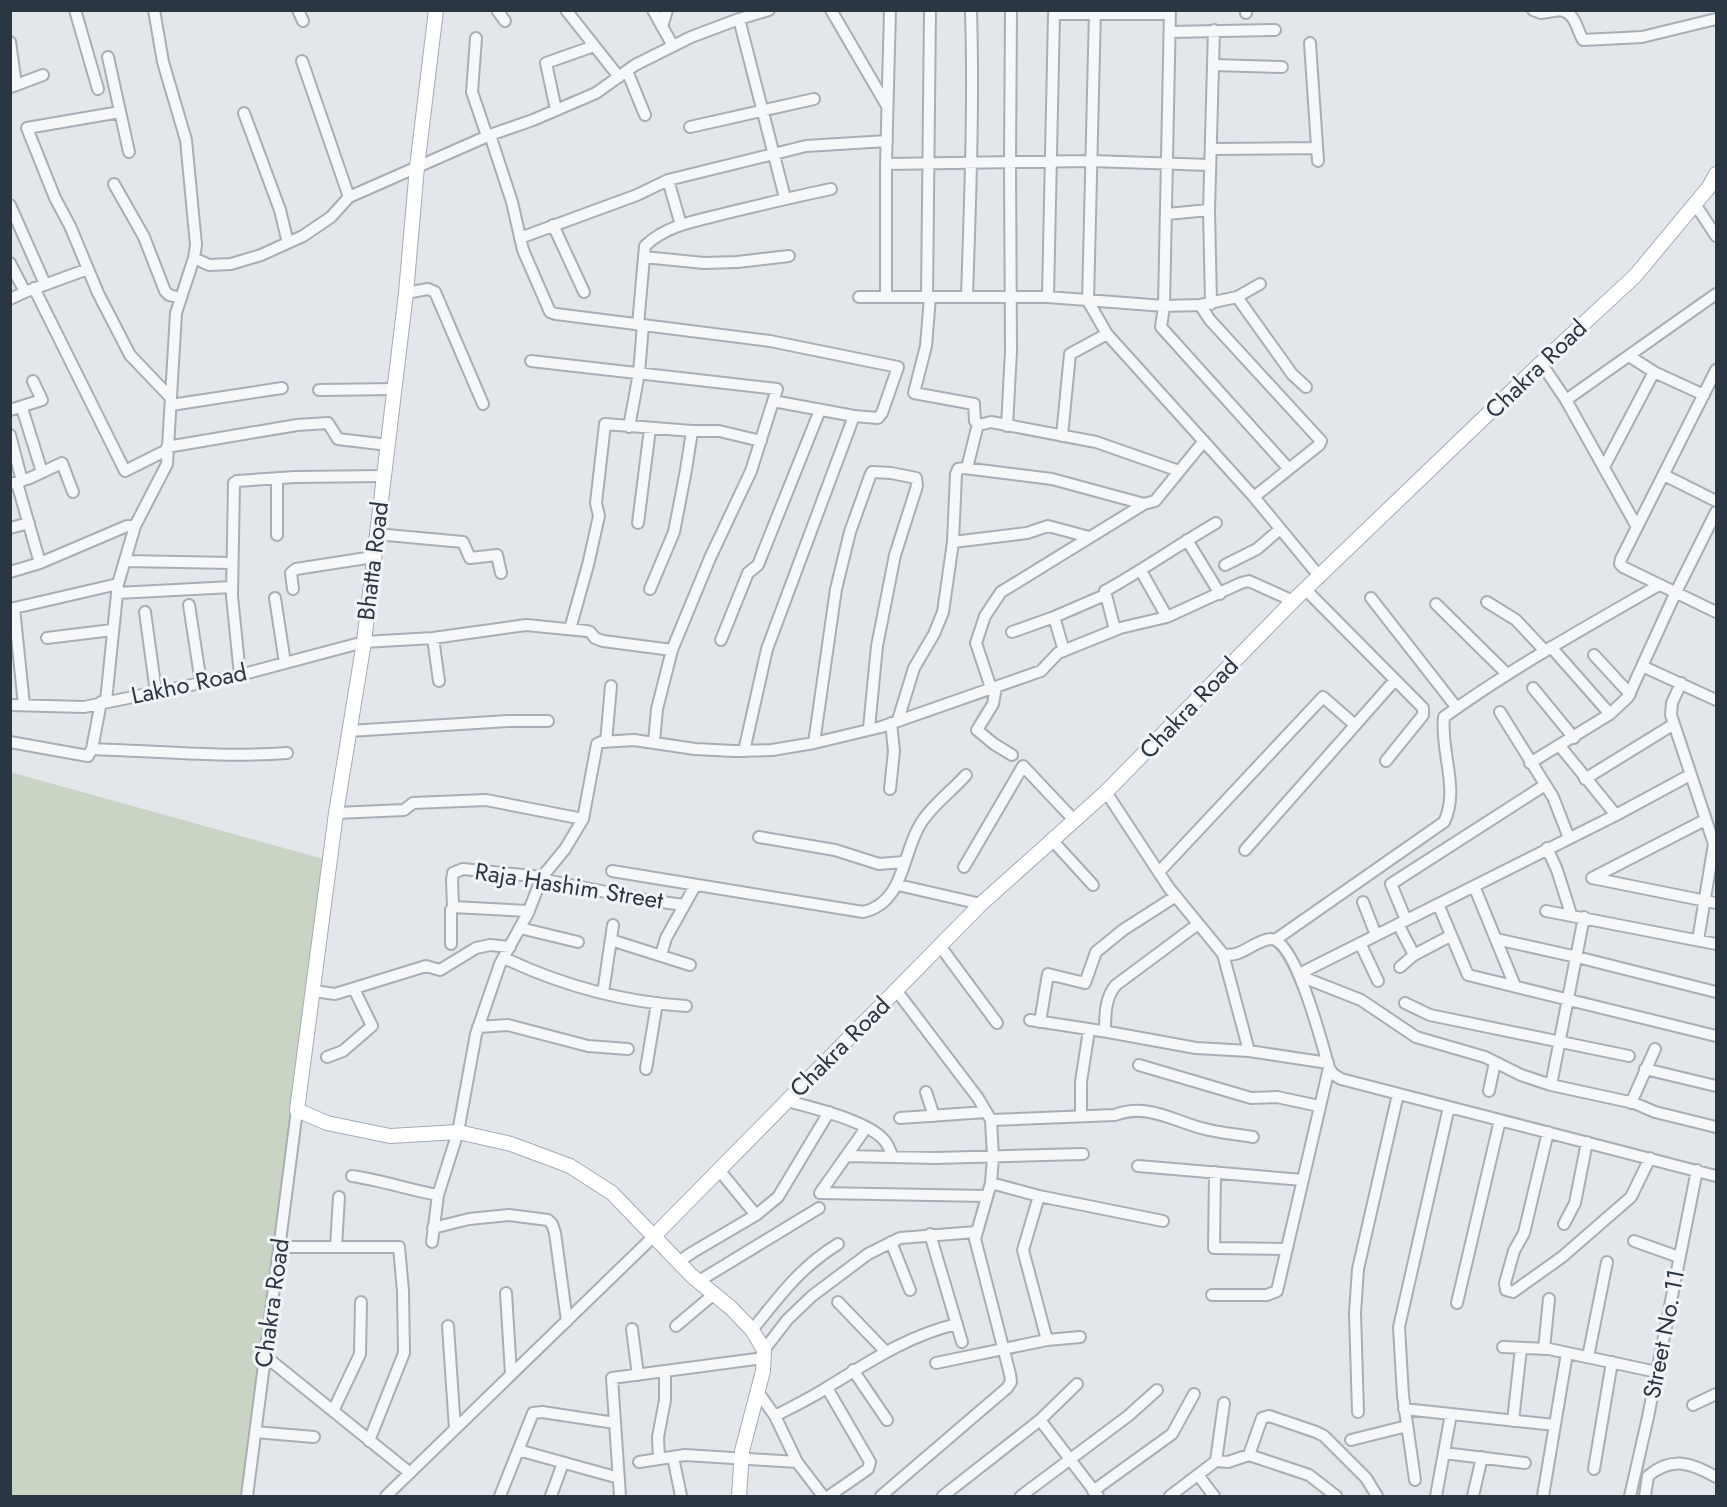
<svg xmlns="http://www.w3.org/2000/svg" width="1727" height="1507" viewBox="0 0 1727 1507" font-family="Jost,sans-serif">
<style>
.green{fill:#cad4c4}
.lines{fill:none;stroke-linecap:round;stroke-linejoin:round}
.minor-casing{stroke:#a8aeb5;stroke-width:14}
.major-casing{stroke:#a2acb6;stroke-width:16}
.minor{stroke:#f5f7f9;stroke-width:10}
.major{stroke:#fff;stroke-width:14}
.labels{text-anchor:middle;stroke-width:6;stroke-linejoin:round;paint-order:stroke}
.street-label{font-size:24px;fill:#2b3643;stroke:#f2f5f8}
</style>
<rect width="100%" height="100%" fill="#e3e7eb"/>
<path class="green" d="M10,772L331,861L247,1496H11Z"/>
<g class="lines">
<defs>
<path id="minor" d="M75,10L98,89
M298,10L303,21
M497,10L505,21
M566,10L619,77
M653,10L673,46
M831,10L887,106
M1095,10L1088,301L1107,334L1254,497L1320,577
M1170,10L1164,306L1161,327L1289,469
M1246,10V13
M1533,10L1541,13L1560,10
M1560,10C1576,13 1576,28 1583,40L1642,37L1716,19
M739,19L785,198
M662,27L667,10
M1170,32L1275,30
M476,38L472,92L487,136
M10,42L16,85
M1310,43L1318,161
M108,57L129,152
M302,61L349,197
M1213,65L1282,67
M627,71L645,115
M11,87L43,75
M556,110L546,63L594,46
M120,112L27,128L55,198L70,226L98,293L130,355L171,398
M244,113L280,210L288,243
M690,127L814,99
M490,135L512,202L523,250L550,312L556,314L770,341L898,367L882,413L878,418L854,416
M1211,149L1317,148
M886,164L1091,161L1210,165
M668,180L681,225
M114,184L144,237L165,291L169,295L181,298
M1695,204L1716,236
M10,205L45,284
M1167,214L1209,210
M553,225L584,292
M520,238L637,195L668,180L806,146L887,141
M644,257L704,263L737,262L789,256
M194,258L209,265L231,264L261,255L303,236L331,217L349,197L490,135L533,120L596,93L635,65L691,37L739,19L769,10
M10,263L25,292
M34,288L125,471L167,450
M406,293L428,289L435,292L483,404
M859,297H1048L1164,306L1200,305L1237,297L1260,284
M886,297V164L890,10
M927,297L930,10
M930,297L926,346L914,393L974,404L975,421L979,425
M967,297C970,202 974,106 971,10
M1048,297L1054,14H1170
M1237,297L1292,374L1306,387
M10,299L25,292L88,269
M1211,304L1209,210L1214,30
M1200,305L1210,320L1321,441L1319,445L1254,497
M638,325L645,246C667,224 701,220 731,212C764,204 797,196 831,189
M1629,356L1654,372L1704,395
M531,361L777,389L751,471L710,558L672,650L657,709L654,742
M1541,363L1566,400L1637,527
M1716,370L1621,559L1620,564L1623,567L1716,612
M319,390L395,389
M1566,400L1716,294
M171,405L282,388
M22,408L42,472
M10,410L42,400L33,381
M1007,426L1011,351L1010,162L1011,10
M629,427L639,373L643,325
M692,431H719L761,441
M10,435L22,481
M1062,436L1070,354L1107,334
M167,447L297,425L328,423L338,439L388,445
M1604,467L1654,372
M967,468L977,428L979,425L991,422L1096,442L1179,471
M1664,475L1716,501
M17,483L40,563
M10,484L30,478L62,463L73,492
M638,523L650,429
M10,528L29,523
M376,534L463,542L470,558L497,555L501,573
M277,535V478
M1187,540L1220,594
M953,542L1027,533L1048,526L1089,537
M125,561L232,563
M1225,565L1257,549L1280,529
M1141,571L1167,617
M10,572L40,563L127,526H135
M293,589L291,573L296,569L373,557
M1306,590L1423,708V715L1386,761
M117,593L232,587
M275,598L285,663
M1371,598L1457,708
M1487,602L1516,620L1545,651
M1436,604L1507,674
M189,605L201,683
M14,608L24,705
M10,609L118,584
M145,612L156,692
M570,629L588,565L599,516L596,503L605,424L692,431L686,470L674,532L650,589
M1115,630L1105,591C1143,570 1178,545 1216,523
M1012,632L1054,617
M47,638L112,630
M433,638L439,681
M721,640L748,573L758,565L820,410
M1551,647L1610,714
M1064,651L1054,617L1105,595
M1594,655L1630,694
M1642,666L1716,700
M240,675L232,596L234,483L237,481L295,477L384,476
M1681,683L1672,703L1671,715L1714,844L1698,940
M996,687L993,704L977,730L994,744L1012,755
M991,688L976,643L985,616L1001,592L1144,504L1155,501L1204,441
M1533,688L1574,738
M106,701L118,584L135,526L167,464L176,313L194,258L196,245L186,140L163,62L154,10
M10,705L84,707L240,675L364,642L433,638L526,625L587,631L590,632L595,638L603,641L672,650
M1500,712L1553,797L1569,838
M898,720L914,668L934,634L943,612L953,542L956,474L958,469L964,468L1052,479L1144,504
M349,731L508,721H548
M10,742L88,756L92,749L101,702
M606,742L611,686
M814,743L836,589L850,532L870,476L872,472L891,473L916,478L917,486L895,555L877,646L869,728
M1559,745L1616,815
M92,749C156,751 223,758 287,753
M744,751L767,649L854,416L773,401
M1530,763L1610,714L1628,697L1675,594L1716,512
M1690,775L1616,815L1305,971L1300,976L1361,1000L1416,1037L1485,1057L1521,1075L1551,1085L1634,1103L1655,1112L1716,1127
M1585,779L1674,724
M890,789L894,751L891,723
M1106,792L1169,888L1223,954C1241,959 1256,939 1271,939C1296,940 1323,1047 1329,1068L1333,1074L1341,1079L1716,1176
M336,813L404,810L413,803L486,800L583,819
M759,837L835,850L879,864L904,862
M1052,840L1093,885
M1547,848L1557,870L1571,914
M1245,850L1395,680
M964,867L1023,766L1074,820
M612,871L863,912C905,903 902,852 921,823C933,804 951,792 966,775
M1159,872L1323,697L1355,725
M1592,878L1705,820
M1592,878L1716,903
M898,885L981,904
M1474,886L1515,986
M1363,902L1376,935
M1438,904L1468,975L1716,1036
M453,907L529,911
M1546,911L1716,944
M1406,920L1391,884L1545,785
M1398,924L1414,955
M520,928L578,942
M1496,939L1577,957L1716,992
M611,940L690,965
M1275,940L1444,822C1460,790 1440,751 1444,717C1512,668 1586,627 1659,585
M1360,943L1378,981
M451,944V910L453,907L452,880L453,873L463,869L542,877L550,881L647,900L684,905
M940,946L997,1023
M1223,954L1249,1051L1328,1063
M661,955L666,938L695,886
M504,958C561,985 623,1002 686,1006
M1400,967L1414,955L1450,936
M314,991L335,994L426,966L440,970L476,948L490,945L510,947
M603,993L613,925
M1405,1003L1430,1015L1629,1056
M1030,1020L1108,1032L1196,1048L1249,1051
M1040,1022L1048,974L1085,983L1096,952L1123,930L1176,896
M478,1027L508,1025L588,1046L628,1049
M1105,1031C1105,1016 1105,997 1116,985L1198,924
M327,1057L343,1051L372,1026L354,989
M1139,1065L1251,1098L1277,1097L1319,1106
M646,1069L657,1003
M1645,1069L1716,1086
M1551,1085L1584,917
M1489,1091L1495,1062
M926,1092L934,1116
M787,1101C811,1107 868,1121 884,1140C888,1144 890,1151 893,1157
M1631,1103L1655,1049
M1081,1116V1082L1089,1030
M900,1118L986,1112
M991,1120L1115,1115C1146,1103 1172,1120 1201,1128C1218,1133 1236,1134 1253,1137
M1548,1132L1524,1233L1514,1251L1505,1283L1506,1290L1513,1292L1562,1257L1631,1197L1650,1158
M846,1156L935,1158L1083,1154
M1138,1166L1303,1180
M719,1170L756,1215
M1215,1172L1214,1248L1287,1249
M352,1176C381,1180 409,1190 438,1195
M991,1183L1039,1196L1163,1221
M820,1193L986,1196
M820,1193L866,1128
M1039,1196L1023,1250L1047,1340
M1564,1224L1575,1203L1587,1142
M433,1228L469,1219L509,1215L548,1220L552,1224L555,1233L567,1321
M930,1234L962,1342
M1634,1241L1679,1257
M432,1242L438,1195L458,1132L476,1034L500,964L528,913L542,877L565,849L583,819L597,744L601,742L634,740L695,749L734,751L772,750L814,743L881,727L1041,671L1058,653L1120,628L1167,617L1241,583L1249,581L1293,601
M891,1242L910,1290
M280,1247H399L403,1291L404,1353L369,1441
M336,1247L339,1197
M678,1262L693,1252L756,1215L778,1197L829,1112
M699,1281L819,1208
M506,1293L511,1374
M1212,1295H1267L1277,1291L1329,1068
M838,1302L886,1352
M1457,1303L1500,1120
M448,1326L455,1429
M676,1326L714,1294
M632,1329L638,1375
M752,1330C780,1296 799,1268 838,1244
M1503,1347L1549,1349L1657,1372
M1544,1349L1549,1299
M764,1350L787,1320L812,1296L868,1254L900,1238L976,1232
M265,1356L410,1473
M1588,1357L1607,1262
M936,1363L1047,1340L1080,1337
M853,1370L887,1420
M827,1388L870,1462L868,1469L829,1496
M758,1392L775,1416L797,1462L823,1496
M1693,1405L1716,1394
M1404,1409L1555,1425
M333,1411L360,1354L361,1302
M1358,1412L1355,1313L1358,1269L1398,1094
M775,1416C792,1407 811,1398 828,1387C869,1362 909,1335 957,1324
M1040,1420L1098,1496
M1513,1421L1521,1348
M255,1432L314,1437
M1351,1440L1407,1426
M518,1450L619,1478
M1444,1453L1525,1463
M1249,1455L1262,1418L1269,1416L1316,1432L1324,1436L1366,1478L1377,1496
M673,1457L681,1496
M659,1459L658,1437L665,1400V1371
M1216,1461L1228,1462L1249,1455L1309,1475L1336,1496
M639,1462L685,1455L797,1462
M1594,1469L1612,1362
M1198,1475L1214,1496
M1415,1480L1403,1396L1399,1327L1449,1107
M1093,1491L1172,1434L1194,1394
M247,1496L297,1110
M386,1496L653,1237
M500,1496L533,1413L542,1412L615,1423
M551,1496L563,1463
M620,1496L612,1378L764,1358
M881,1496L1007,1388L1011,1382L1010,1374L975,1239L991,1183L993,1157L991,1120L978,1098L896,990
M943,1496L1040,1420L1077,1384
M1021,1496L1128,1416L1157,1390
M1170,1496L1216,1461L1224,1403
M1436,1496L1451,1414
M1473,1496L1482,1457
M1543,1496L1567,1353
M1630,1496L1648,1417L1697,1170
M1645,1496L1648,1476C1672,1456 1692,1463 1716,1477"/>
<path id="major" d="M436,10L417,167L406,293L364,642L336,813L297,1110L327,1123L390,1136L458,1132L511,1144L570,1166L612,1193L692,1276L731,1308L752,1330L764,1350L763,1371L742,1451L739,1496
M653,1237L981,904L1106,792L1293,601L1541,363L1635,276L1709,187L1716,174"/>
</defs>
<use href="#minor" class="minor-casing"/>
<use href="#major" class="major-casing"/>
<use href="#minor" class="minor"/>
<use href="#major" class="major"/>
</g>
<g class="labels">
<g class="street-label">
<text transform="translate(1536 369) rotate(-44)" y="8">Chakra Road</text>
<text transform="translate(373 561) rotate(-83)" y="8">Bhatta Road</text>
<text transform="translate(189 684) rotate(-12)" y="8">Lakho Road</text>
<text transform="translate(1189 708) rotate(-46)" y="8">Chakra Road</text>
<text transform="translate(569 886) rotate(9)" y="8">Raja Hashim Street</text>
<text transform="translate(840 1047) rotate(-45)" y="8">Chakra Road</text>
<text transform="translate(272 1303) rotate(-82)" y="8">Chakra Road</text>
<text transform="translate(1664 1334) rotate(-79)" y="8">Street No. 11</text>
</g>
</g>
<rect width="1727" height="1507" fill="none" stroke="#2b3643" stroke-width="24"/>
</svg>
